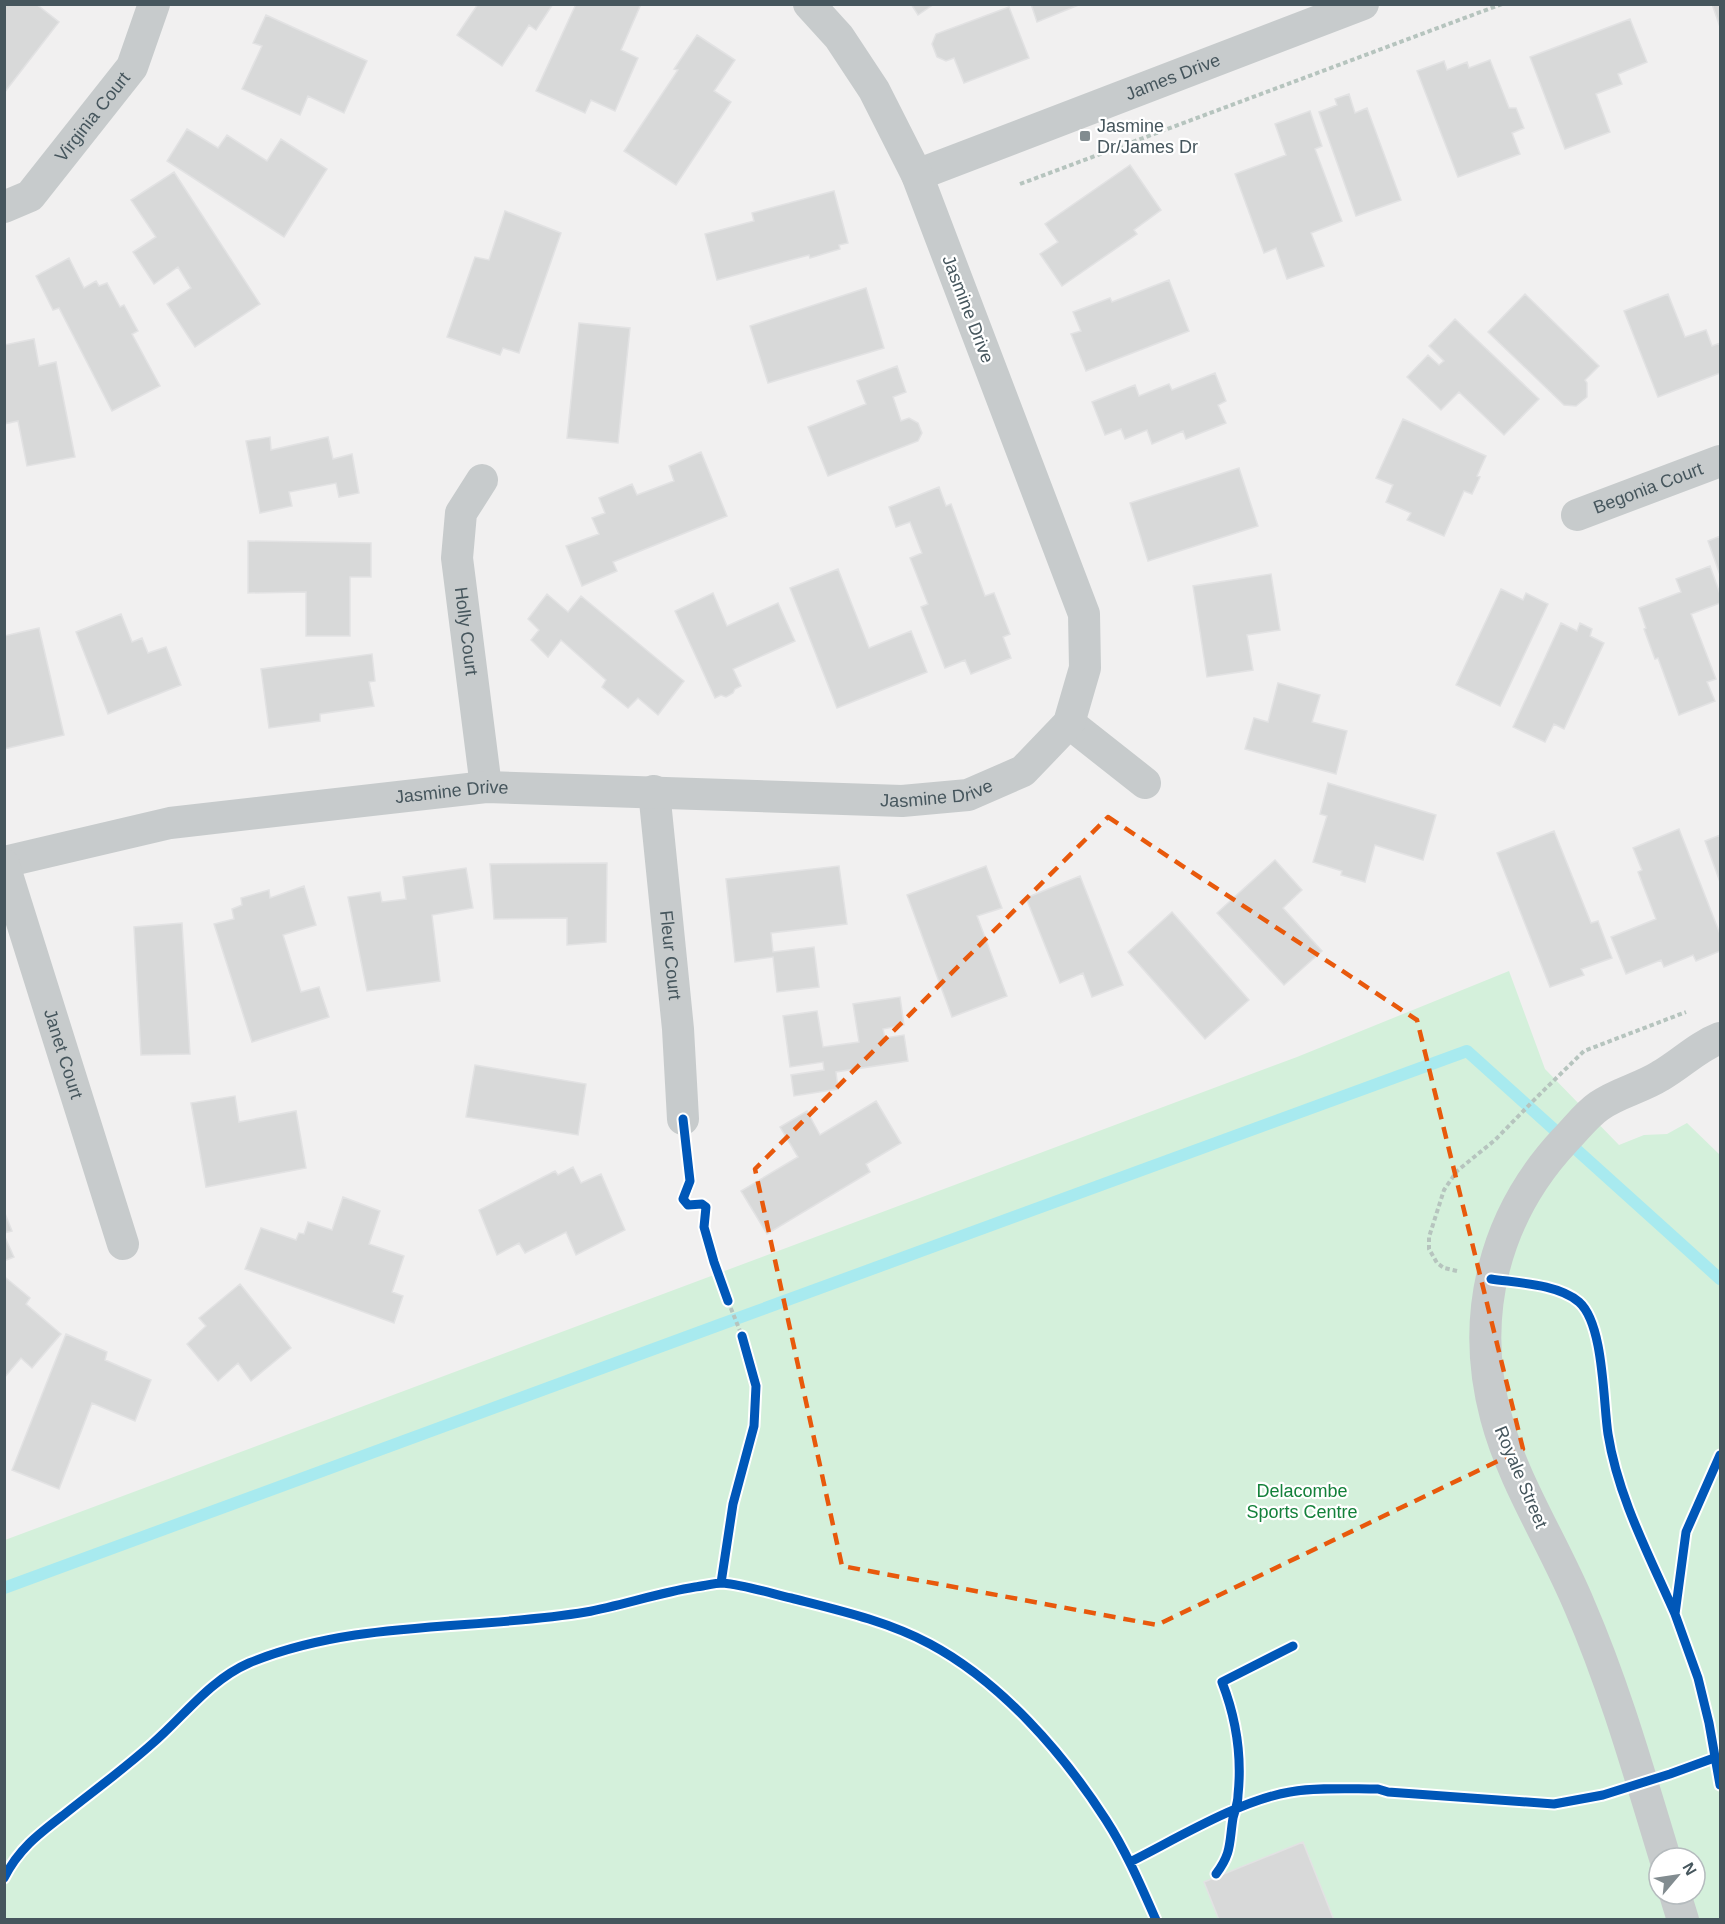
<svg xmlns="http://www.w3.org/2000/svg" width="1725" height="1924" viewBox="0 0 1725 1924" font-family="Helvetica,sans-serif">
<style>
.green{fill:#d4f0db;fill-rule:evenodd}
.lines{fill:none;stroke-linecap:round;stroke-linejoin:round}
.stream{stroke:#a8eaef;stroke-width:12}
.building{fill:#d8d9d9;stroke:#e2e2e3;stroke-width:1.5}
.path{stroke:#b6c4be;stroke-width:4;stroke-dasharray:4.5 3;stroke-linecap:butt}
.street{stroke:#c7cbcc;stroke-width:32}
.cycleway-casing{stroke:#fff;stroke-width:13}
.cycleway{stroke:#0057b8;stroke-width:9}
.marked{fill:none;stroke:#e8590c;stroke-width:4.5;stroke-dasharray:12 8;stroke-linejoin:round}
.poi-dot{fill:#828c90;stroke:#fff;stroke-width:2}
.labels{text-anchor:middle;stroke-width:4.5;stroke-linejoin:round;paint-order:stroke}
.street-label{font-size:18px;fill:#46565d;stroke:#fff}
.poi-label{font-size:18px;fill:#46565d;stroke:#fff;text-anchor:start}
.park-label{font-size:18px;fill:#14813b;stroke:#fff}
</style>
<rect width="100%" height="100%" fill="#f1f0f0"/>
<path class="green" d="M1509,971L1545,1069L1619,1145L1644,1135L1667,1134L1687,1123L1720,1155V1919L5,1920V1540L1297,1057ZM1659,1858H1695V1894H1659Z"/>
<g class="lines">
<path class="stream" d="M4,1588L719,1325L1467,1051L1720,1279"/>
</g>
<path class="building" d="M4,4H36L59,22L4,93Z
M478,4H553L536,30L529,25L502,66L457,35Z
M576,4H641L621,50L638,58L615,111L591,100L585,113L536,91Z
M911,4H934L918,15Z
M1031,4H1081L1037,22Z
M1712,4H1720V27Z
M1009,7L1029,58L964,83L954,58L946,61L937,57L932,44L936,34Z
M266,15L367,61L344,113L308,96L300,115L242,89L262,46L253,43Z
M1630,19L1647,62L1618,74L1622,84L1596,94L1610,132L1565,149L1530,57Z
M697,35L735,60L714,91L731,102L676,185L624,151L678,70L674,69Z
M1490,60L1509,108H1516L1524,128L1512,133L1520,154L1458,177L1417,71L1444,61L1447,70L1467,62L1469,68Z
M1349,94L1355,113L1367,108L1401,200L1356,216L1319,112L1337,105L1335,99Z
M1310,111L1322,146L1315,149L1342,221L1311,233L1324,266L1287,279L1276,248L1264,253L1235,174L1286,155L1275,124Z
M187,129L218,148L227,135L267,161L281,139L327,169L284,237L167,161Z
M1130,165L1161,210L1134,230L1137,234L1062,286L1040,254L1058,242L1045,224Z
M174,172L260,304L195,347L167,304L191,288L178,267L154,284L133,252L156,237L131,200Z
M834,191L848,243L839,245L840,249L810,258L809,255L717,280L705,234L754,221L752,213Z
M505,211L561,233L519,353L503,348L500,355L447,337L475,257L489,260Z
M69,258L84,288L96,281L99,286L107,283L120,307L124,305L138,331L132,334L160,386L112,411L59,308L53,310L36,276Z
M1169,280L1189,331L1086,371L1071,334L1081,331L1073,312L1110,298L1112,302Z
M866,288L884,348L768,383L750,326Z
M1525,294L1599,366L1585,380L1587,383V397L1576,406L1564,405L1488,332Z
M1668,294L1685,337L1706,330L1712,346L1720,343V373L1658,397L1624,311Z
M1455,319L1539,399L1504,435L1459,392L1441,410L1407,377L1428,355L1439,365L1444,361L1429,346Z
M579,323L630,328L618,443L567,438Z
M34,339L39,366L56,362L75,457L27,466L18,421L4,424V345Z
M897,366L906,392L893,397L901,421L909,418L918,423L922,433L918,441L828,476L808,427L866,404L857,381Z
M1215,373L1226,401L1218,405L1226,423L1186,439L1183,431L1152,444L1147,430L1125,439L1121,429L1105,435L1092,402L1135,385L1139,396L1169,384L1172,390Z
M1403,419L1486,456L1477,476L1480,477L1472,494L1464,491L1444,536L1407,520L1411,513L1386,502L1393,485L1376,478Z
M270,437L271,450L328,437L333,459L352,454L359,493L339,497L336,483L289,492L292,506L260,513L246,441Z
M701,452L727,516L613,562L617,571L582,586L566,546L599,534L592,518L605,513L599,498L632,484L637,495L674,481L669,466Z
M1239,468L1258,526L1148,561L1130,503Z
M939,487L946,506L951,504L985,596L994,593L1010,634L1003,637L1011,658L971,674L965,660L945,668L921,607L928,604L910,558L922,553L910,522L896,527L889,507Z
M1720,536V575L1708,541Z
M248,541L371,543V577H350V636H306V592L248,593Z
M1710,566L1720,594V603L1691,614L1716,679L1707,682L1715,701L1679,715L1658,658L1655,659L1644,629L1646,628L1639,608L1681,592L1676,579Z
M838,569L869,648L911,631L927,672L837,708L790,588Z
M1271,574L1280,630L1247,635L1253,670L1207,677L1193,586Z
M1501,589L1523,600L1526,593L1548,604L1500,706L1456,685Z
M713,593L727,626L778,603L795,641L733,669L741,686L735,689L733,693L726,697L721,695L715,698L675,611Z
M547,594L568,612L581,596L684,681L658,715L638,698L628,708L602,687L606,680L561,640L548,657L531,640L539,630L528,619Z
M121,614L132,642L142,638L148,653L166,647L181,685L108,714L76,632Z
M1561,623L1577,631L1580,623L1592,629L1590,636L1604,643L1564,729L1554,724L1545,742L1513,727Z
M39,628L64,735L4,749V636Z
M372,654L375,681L369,682L374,706L320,714V721L269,728L261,669Z
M1278,683L1320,695L1312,722L1347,731L1336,774L1245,749L1254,718L1268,722Z
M1328,783L1436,815L1423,860L1375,845L1365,882L1341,875L1342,871L1313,862L1327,816L1320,814Z
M1679,829L1720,934V951L1696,961L1693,955L1664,967L1661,960L1626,974L1611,937L1656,919L1638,872L1642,870L1633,848Z
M1554,831L1591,923L1598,921L1612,958L1581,969L1584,975L1550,987L1497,853Z
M1720,835V882L1705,841Z
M1275,860L1302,890L1283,908L1322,951L1284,985L1217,913Z
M607,863L606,942L567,945V918L494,919L490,864Z
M839,866L847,924L771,933L773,952L814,947L819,987L777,992L773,957L735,962L726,879Z
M986,866L1002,908L977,916L1007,996L952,1017L907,895Z
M466,868L473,908L432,915L440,981L367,991L348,897L380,892L382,902L406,899L403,877Z
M1080,876L1123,985L1092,997L1083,973L1060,983L1026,898Z
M304,886L316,925L283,935L301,992L319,987L329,1017L252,1042L214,924L234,919L232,909L242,905L241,898L269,890L270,898Z
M1172,912L1249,1000L1205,1039L1128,952Z
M182,923L190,1054L141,1055L134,927Z
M900,997L904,1025L883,1029L885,1038L904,1035L908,1061L836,1072L838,1089L794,1096L791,1075L824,1070L823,1062L790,1067L783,1016L817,1011L823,1047L859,1042L853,1004Z
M475,1065L586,1084L578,1135L466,1117Z
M235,1096L239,1122L296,1111L306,1168L206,1187L191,1103Z
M876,1101L901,1143L866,1164L870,1172L767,1234L741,1191L798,1157L780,1127L807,1111L820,1135Z
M573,1167L581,1183L601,1174L625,1230L576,1255L566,1232L525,1253L519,1243L497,1255L479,1210L555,1171L558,1175Z
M343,1197L380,1211L369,1244L404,1256L392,1292L403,1296L394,1323L245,1269L261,1228L296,1240L299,1233L304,1234L308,1222L332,1230Z
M4,1211L12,1231L4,1233Z
M4,1235L14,1257L4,1261Z
M6,1278L30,1298L26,1304L61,1334L32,1368L21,1358L4,1378V1280Z
M240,1284L291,1348L251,1381L238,1363L218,1381L187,1344L206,1326L199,1318Z
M66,1334L107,1352L105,1360L151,1380L135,1421L92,1403L59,1489L12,1470Z
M1303,1842L1334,1920H1219L1204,1882Z"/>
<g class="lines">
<path class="path" d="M1020,184L1502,4
M1457,1271L1444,1268L1437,1263L1429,1249V1237L1444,1190L1457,1171L1495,1140L1539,1095L1584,1051L1686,1012
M728,1301L742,1336"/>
<g class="street">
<path id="s1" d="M917,175L1363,4"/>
<path id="s2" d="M4,207L30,196L132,67L154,4"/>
<path id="s3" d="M482,480L461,513L457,558L486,787"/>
<path id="s4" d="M1577,515L1720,461"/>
<path d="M1069,723L1145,783"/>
<path id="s5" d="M654,791L678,1029L683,1119"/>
<path id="s6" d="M4,862L170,823L486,787L902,801L968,795L1023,771L1069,723L1085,668L1084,614L917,175L874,90L839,37L809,4"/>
<path id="s7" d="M4,865L123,1244"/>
<path d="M1665,1858C1639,1773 1615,1688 1580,1607C1554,1544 1513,1482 1496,1417C1469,1316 1494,1216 1565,1140C1576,1129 1586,1115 1599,1106C1617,1093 1641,1088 1660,1076C1681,1064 1697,1047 1720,1038"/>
<path d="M1675,1894L1683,1920"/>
</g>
<defs>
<path id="cycleway" d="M683,1119L690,1181L683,1199L688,1205L702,1204L706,1207L704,1227L714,1262L728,1301
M1491,1279C1518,1283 1558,1284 1579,1302C1604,1324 1603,1401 1608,1434C1618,1497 1649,1555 1675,1614
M1720,1455L1686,1532L1675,1614L1698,1678L1709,1723L1720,1785
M721,1583L733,1504L754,1426L756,1386L742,1336
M1130,1862C1176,1839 1240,1800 1290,1792C1318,1787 1349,1789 1378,1789L1388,1792L1554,1804L1603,1795L1670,1774L1714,1758
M1216,1874C1232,1853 1229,1843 1233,1818C1235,1810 1238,1803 1238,1795C1242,1757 1236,1718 1222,1682L1293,1646
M4,1878C19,1848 40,1833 66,1813C95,1790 125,1768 153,1743C184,1716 210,1680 249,1663C356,1619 474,1631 586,1612C623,1605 658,1593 695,1587C704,1586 714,1583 723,1583C744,1585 770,1593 791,1598C838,1610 887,1621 930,1644C1001,1682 1063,1753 1106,1820C1126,1851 1141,1886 1156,1920"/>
</defs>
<use href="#cycleway" class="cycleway-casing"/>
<use href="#cycleway" class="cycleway"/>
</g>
<path class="marked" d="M1108,817L1417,1020L1523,1449L1157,1625L842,1566L755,1169Z"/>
<rect class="poi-dot" x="1079" y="130" width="12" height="12" rx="3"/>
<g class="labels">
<g class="street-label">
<text dy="6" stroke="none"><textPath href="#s1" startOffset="274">James Drive</textPath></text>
<text dy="6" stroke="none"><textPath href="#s2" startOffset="129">Virginia Court</textPath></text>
<text transform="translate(968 309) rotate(69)" y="6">Jasmine Drive</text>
<text dy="6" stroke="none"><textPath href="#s4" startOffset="76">Begonia Court</textPath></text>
<text dy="6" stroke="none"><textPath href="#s3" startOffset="158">Holly Court</textPath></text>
<text dy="6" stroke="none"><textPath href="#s6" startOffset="940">Jasmine Drive</textPath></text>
<text dy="6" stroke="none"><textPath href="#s6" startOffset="454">Jasmine Drive</textPath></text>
<text dy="6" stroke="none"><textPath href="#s5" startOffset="165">Fleur Court</textPath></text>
<text dy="6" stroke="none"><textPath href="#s7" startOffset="198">Janet Court</textPath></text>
<text transform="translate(1521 1477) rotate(67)" y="6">Royale Street</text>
</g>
<g class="poi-label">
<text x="1097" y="132">Jasmine<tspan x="1097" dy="21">Dr/James Dr</tspan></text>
</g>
<g class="park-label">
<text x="1302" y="1497">Delacombe<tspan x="1302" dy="21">Sports Centre</tspan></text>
</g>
</g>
<rect width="1725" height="1924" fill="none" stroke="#46565d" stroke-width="12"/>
<g transform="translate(1677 1876) rotate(61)"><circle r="28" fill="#ffffff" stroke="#b5bbbe" stroke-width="1.5"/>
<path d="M0-4.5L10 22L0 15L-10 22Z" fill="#828c90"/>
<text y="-9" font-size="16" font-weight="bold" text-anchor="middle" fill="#46565d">N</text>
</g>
</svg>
